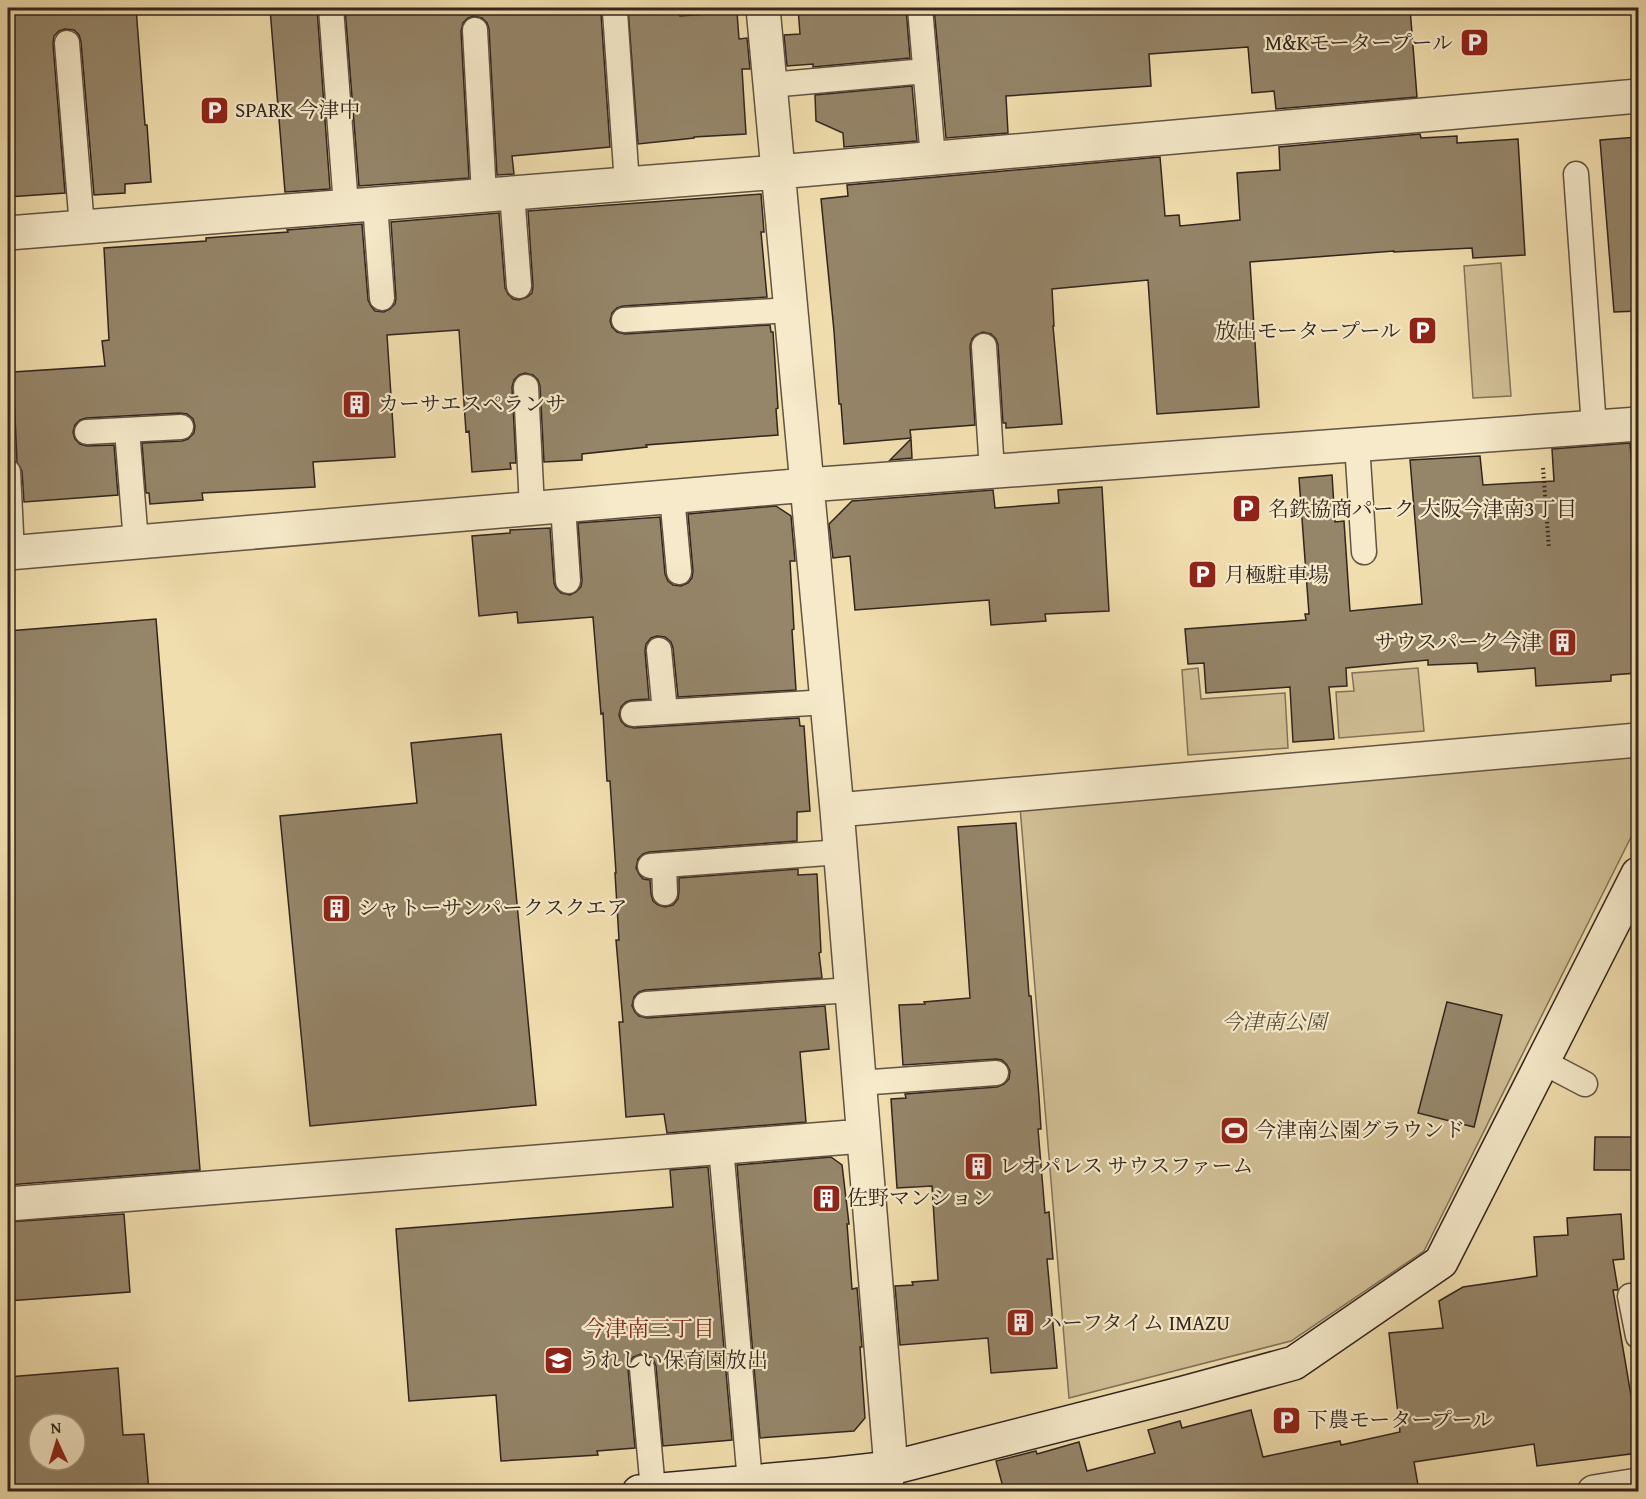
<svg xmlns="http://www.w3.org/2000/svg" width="1646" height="1499" viewBox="0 0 1646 1499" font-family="'Gentium Book Plus','Noto Serif JP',serif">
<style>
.green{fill:#d1bf96;stroke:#82725a;stroke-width:1.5}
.building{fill:#958569;stroke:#32251e;stroke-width:1.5;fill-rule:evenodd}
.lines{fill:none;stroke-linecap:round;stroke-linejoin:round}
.lane-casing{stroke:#625342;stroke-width:27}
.street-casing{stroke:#625342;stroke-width:36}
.secondary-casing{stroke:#32251e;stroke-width:36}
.path{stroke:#32251e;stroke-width:4;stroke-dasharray:1.5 3;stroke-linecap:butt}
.lane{stroke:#f6eaca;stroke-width:24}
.street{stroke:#f6eaca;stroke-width:33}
.secondary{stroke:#f6eaca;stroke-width:33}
.labels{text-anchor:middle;stroke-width:4.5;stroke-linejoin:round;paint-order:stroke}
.poi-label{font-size:21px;fill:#32251e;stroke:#f6eaca;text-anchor:start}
.park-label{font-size:21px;font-style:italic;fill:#5a4c3c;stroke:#f6eaca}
.neighbourhood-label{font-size:22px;fill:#7a1f14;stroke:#f6eaca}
</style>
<rect width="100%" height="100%" fill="#f1deae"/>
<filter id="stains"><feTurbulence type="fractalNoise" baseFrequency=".00333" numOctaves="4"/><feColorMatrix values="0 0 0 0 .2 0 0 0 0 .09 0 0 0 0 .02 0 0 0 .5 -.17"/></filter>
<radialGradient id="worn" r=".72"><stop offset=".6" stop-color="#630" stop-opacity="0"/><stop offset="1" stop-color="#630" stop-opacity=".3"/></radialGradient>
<path class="green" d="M1501,263L1511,396L1473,398L1464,266Z
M1198,668L1201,699L1285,693L1288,748L1188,755L1182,670Z
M1418,668L1424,731L1339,738L1336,692L1354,691L1352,673Z
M1638,757V823L1424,1251L1291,1341L1069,1398L1020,807Z"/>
<path class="building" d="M8,8H136L145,125H147L151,182L125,184V193L94,195L81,42L79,35L74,30L65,29L59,31L54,36L53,44L65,193L8,197Z
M296,8H317L330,189L285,192L270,9Z
M345,8H602L601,13L610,147L512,156L514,174L497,175L489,29L487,23L482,18L474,16L468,18L463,23L461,31L469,178L359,186Z
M628,8H679L680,16L737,12L739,39L747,38L750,69H742L746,134L694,137V138L638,144Z
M798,8H906L910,58L813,67V64L787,66L784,35L800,34Z
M934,8H1410L1417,97L1276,109L1274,91L1252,93L1248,47L1149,54L1151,86L1006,96L1008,133L946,138Z
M912,86L917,141L844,147L843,133L816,121L815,95Z
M1420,134L1421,138L1457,136V143L1518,139L1525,255L1473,258L1472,248L1394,252V251L1250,262L1259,407L1157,414L1148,280L1052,289L1054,326H1053L1062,424L1006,428V423H1003L998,345L996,339L991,334L983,332L976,335L972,339L970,346L975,425L910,430L911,438L844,444L841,404H839L834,331L821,199L848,196L847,185L1160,157L1165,216L1179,215L1180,226L1240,220L1237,173L1280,170L1279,147Z
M1638,137V311L1614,312L1600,140Z
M761,194L764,232H761L767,297L623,306L617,308L612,313L610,321L612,327L617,332L625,334L770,325L771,332H773L778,408L776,409L778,435L646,445L647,447L582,454V460L544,462L540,386L538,380L533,375L525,373L519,375L514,380L512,387L516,463H510L511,469L472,472L469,431L466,432L459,330L387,335L395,457L313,462L315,487L202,493L203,500L150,504L149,493H146L142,443L182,441L188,439L194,433L195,426L193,419L187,414L180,413L86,418L80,420L75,425L73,432L75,439L80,444L87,446L114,445L118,495L24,502L22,471L17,462L13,372L105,366L102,341L109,340L104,248L206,241V238L288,232L287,230L362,224L368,300L371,306L375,311L384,312L390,309L395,304L396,298L391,222L499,213L505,288L508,294L513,299L519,300L527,297L532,293L533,286L528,211Z
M911,439L912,458L890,460Z
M1630,443L1638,546V673L1611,675V681L1536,686L1535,668L1478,672L1477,663L1428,665V660L1346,668L1347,686L1329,687L1334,739L1293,742L1290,687L1206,693L1204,663L1188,664L1185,629L1306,620L1305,614H1309L1299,478L1332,475L1335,522L1344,521L1350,611L1422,604L1410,460L1480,456L1483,485L1554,481L1552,449Z
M1102,487L1109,611L1045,614L1046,621L991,625L989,600L855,610L850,556L833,558L829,524L852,501L993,490L995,508L1059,503L1058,490Z
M776,506L791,516L795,561H790L794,629L792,630L796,690L678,697L673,648L671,642L665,637L657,636L651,638L646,644L645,651L649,699L632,700L626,702L621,707L619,715L621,721L626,726L634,728L799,718L800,726H804L810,811L797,812V841L649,852L643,854L638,859L636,868L639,874L643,879L650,880L651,894L653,901L658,905L665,907L673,905L678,899L679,892V878L798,869V875L817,874L821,952L819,953L822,978L645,990L639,992L634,997L632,1006L635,1012L639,1016L647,1018L825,1006L829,1049L800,1052L806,1122L667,1133L664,1114L626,1117L619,1022H623L616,940H619L615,873H616L610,781H607L603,713L601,714L593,617L518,623L517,612L479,616L472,536L510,533V530L550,528L554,583L556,588L561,593L570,595L576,592L581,587L582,581L578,523L660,517L665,574L668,581L673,585L681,586L688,583L692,578L693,571L688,514Z
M156,619L200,1170L8,1185V631Z
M501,734L536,1105L310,1126L280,816L417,803L411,743Z
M1016,823L1029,996H1031L1039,1097L1041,1129H1038L1045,1213L1049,1212L1053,1259H1047L1057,1368L991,1373L988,1338L900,1345L895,1286L913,1285L912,1282L938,1280L932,1186L897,1188L891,1099L906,1098L905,1094L997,1087L1004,1084L1009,1079L1010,1071L1007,1065L1002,1060L996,1059L903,1065L899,1005L925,1004L924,1002L970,998L958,827Z
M1447,1002L1502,1015L1474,1127L1418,1113Z
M1595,1137H1638V1170H1594Z
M831,1157L842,1165L849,1224H847L852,1289L857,1288L862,1347H860L865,1418L854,1431L760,1438L737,1165Z
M708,1167L732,1440L663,1446L656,1366L653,1359L647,1355L641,1354L633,1357L629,1363L628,1369L635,1448L597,1451L598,1455L501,1461L496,1395L409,1401L396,1229L673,1207L670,1170Z
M124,1214L130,1292L8,1301V1222Z
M1621,1214L1624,1259L1613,1260L1618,1290H1613L1635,1419H1638V1453L1537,1466L1534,1444L1414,1462L1419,1491H1004L996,1461L1036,1451L1037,1454L1079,1442L1087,1471L1155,1453L1148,1430L1180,1421L1182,1428L1251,1410L1263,1457L1340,1441L1341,1445L1400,1432L1389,1333L1443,1328L1439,1301L1463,1287L1537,1276L1534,1237L1568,1235L1567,1218Z
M118,1368L123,1435L144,1434L149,1491H8V1377ZM39,1424H75V1460H39Z"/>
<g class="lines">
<defs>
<path id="lane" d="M331,8L346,206
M920,8L933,158
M615,12L627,184
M475,30L484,195
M67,43L82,227
M770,85L925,71
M1576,174L1594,427
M512,193L519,286
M375,204L382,298
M624,320L790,310
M984,346L992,471
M526,387L532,508
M127,430L136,542
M87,432L181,427
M1357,444L1364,552
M8,472L12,553
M672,496L679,572
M563,506L568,581
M659,650L665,712
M633,714L827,702
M664,865L665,893
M650,866L841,852
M646,1004L851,990
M1543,1062L1585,1084
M859,1083L996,1073
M721,1147L750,1482
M1630,1296L1638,1336
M642,1368L653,1490
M891,1468V1492"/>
<path id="street" d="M763,8L837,810L891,1468
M8,233L778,172L1638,96
M8,553L807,485L1638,424
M837,810L1638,740
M8,1204L863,1136
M1594,1492L1638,1485"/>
<path id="secondary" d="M639,1492L828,1475L891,1468L1184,1393L1294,1363L1441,1262L1638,874"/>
</defs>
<use href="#lane" class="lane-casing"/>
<use href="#street" class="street-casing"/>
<use href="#secondary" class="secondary-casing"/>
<path class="path" d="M1543,468L1549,548"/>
<use href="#lane" class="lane"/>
<use href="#street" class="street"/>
<use href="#secondary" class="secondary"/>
</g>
<defs>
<symbol id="parking-square" viewBox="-11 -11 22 22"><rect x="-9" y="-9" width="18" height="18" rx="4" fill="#8f2418" stroke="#f6eaca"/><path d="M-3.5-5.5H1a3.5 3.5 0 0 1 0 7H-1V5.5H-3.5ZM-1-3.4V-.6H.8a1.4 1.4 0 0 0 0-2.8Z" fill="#fff"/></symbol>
<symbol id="building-square" viewBox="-11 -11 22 22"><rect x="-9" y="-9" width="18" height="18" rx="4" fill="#8f2418" stroke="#f6eaca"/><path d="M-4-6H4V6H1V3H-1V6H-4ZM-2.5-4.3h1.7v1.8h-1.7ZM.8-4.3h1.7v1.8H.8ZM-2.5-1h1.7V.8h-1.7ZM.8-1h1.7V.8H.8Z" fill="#fff"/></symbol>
<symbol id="stadium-square" viewBox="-11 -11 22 22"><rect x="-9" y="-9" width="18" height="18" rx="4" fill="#8f2418" stroke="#f6eaca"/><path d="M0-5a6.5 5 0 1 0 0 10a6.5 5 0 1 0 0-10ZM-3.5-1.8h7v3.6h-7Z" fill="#fff"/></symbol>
<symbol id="school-square" viewBox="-11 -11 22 22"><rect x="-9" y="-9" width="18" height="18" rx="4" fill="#8f2418" stroke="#f6eaca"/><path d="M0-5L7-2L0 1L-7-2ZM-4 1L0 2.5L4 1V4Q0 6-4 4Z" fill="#fff"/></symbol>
</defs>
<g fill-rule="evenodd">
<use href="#parking-square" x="1458" y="26" width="33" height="33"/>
<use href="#parking-square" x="198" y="94" width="33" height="33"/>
<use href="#parking-square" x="1406" y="314" width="33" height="33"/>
<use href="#building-square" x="340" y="388" width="33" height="33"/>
<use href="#parking-square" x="1230" y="492" width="33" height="33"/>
<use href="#parking-square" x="1186" y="558" width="33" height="33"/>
<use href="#building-square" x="1546" y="626" width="33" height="33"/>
<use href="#building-square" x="320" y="892" width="33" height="33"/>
<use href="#stadium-square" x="1218" y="1114" width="33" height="33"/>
<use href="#building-square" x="962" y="1150" width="33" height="33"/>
<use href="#building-square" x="810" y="1182" width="33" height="33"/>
<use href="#building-square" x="1004" y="1306" width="33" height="33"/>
<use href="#school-square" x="542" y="1344" width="33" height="33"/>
<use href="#parking-square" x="1270" y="1404" width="33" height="33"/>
</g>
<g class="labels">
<g class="poi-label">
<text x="1453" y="50" text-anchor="end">M&amp;Kモータープール</text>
<text x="235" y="117">SPARK 今津中</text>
<text x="1401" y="338" text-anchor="end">放出モータープール</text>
<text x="378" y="411">カーサエスペランサ</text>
<text x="1268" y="516">名鉄協商パーク 大阪今津南3丁目</text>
<text x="1224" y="582">月極駐車場</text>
<text x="1542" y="649" text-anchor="end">サウスパーク今津</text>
<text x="358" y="915">シャトーサンパークスクエア</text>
<text x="1255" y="1137">今津南公園グラウンド</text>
<text x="999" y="1173">レオパレス サウスファーム</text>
<text x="847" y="1205">佐野マンション</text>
<text x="1041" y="1330">ハーフタイム IMAZU</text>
<text x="579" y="1367">うれしい保育園放出</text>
<text x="1307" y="1427">下農モータープール</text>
</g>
<g class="park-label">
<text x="1274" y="1029">今津南公園</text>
</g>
<g class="neighbourhood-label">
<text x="649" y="1336">今津南三丁目</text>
</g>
</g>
<rect width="1646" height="1499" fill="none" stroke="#f1deae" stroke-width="30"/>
<rect x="9" y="9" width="1628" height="1481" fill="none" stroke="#32251e" stroke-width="3"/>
<rect x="15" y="15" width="1616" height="1469" fill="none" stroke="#32251e" stroke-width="1.5"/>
<g transform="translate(57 1442) rotate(356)"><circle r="28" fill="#f6eaca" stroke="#a89b85" stroke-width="1.5"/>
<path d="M0-4.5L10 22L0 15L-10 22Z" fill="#8f2418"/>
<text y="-9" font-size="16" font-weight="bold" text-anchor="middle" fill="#32251e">N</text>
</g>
<rect width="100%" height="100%" filter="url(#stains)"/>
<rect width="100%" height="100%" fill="url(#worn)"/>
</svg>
